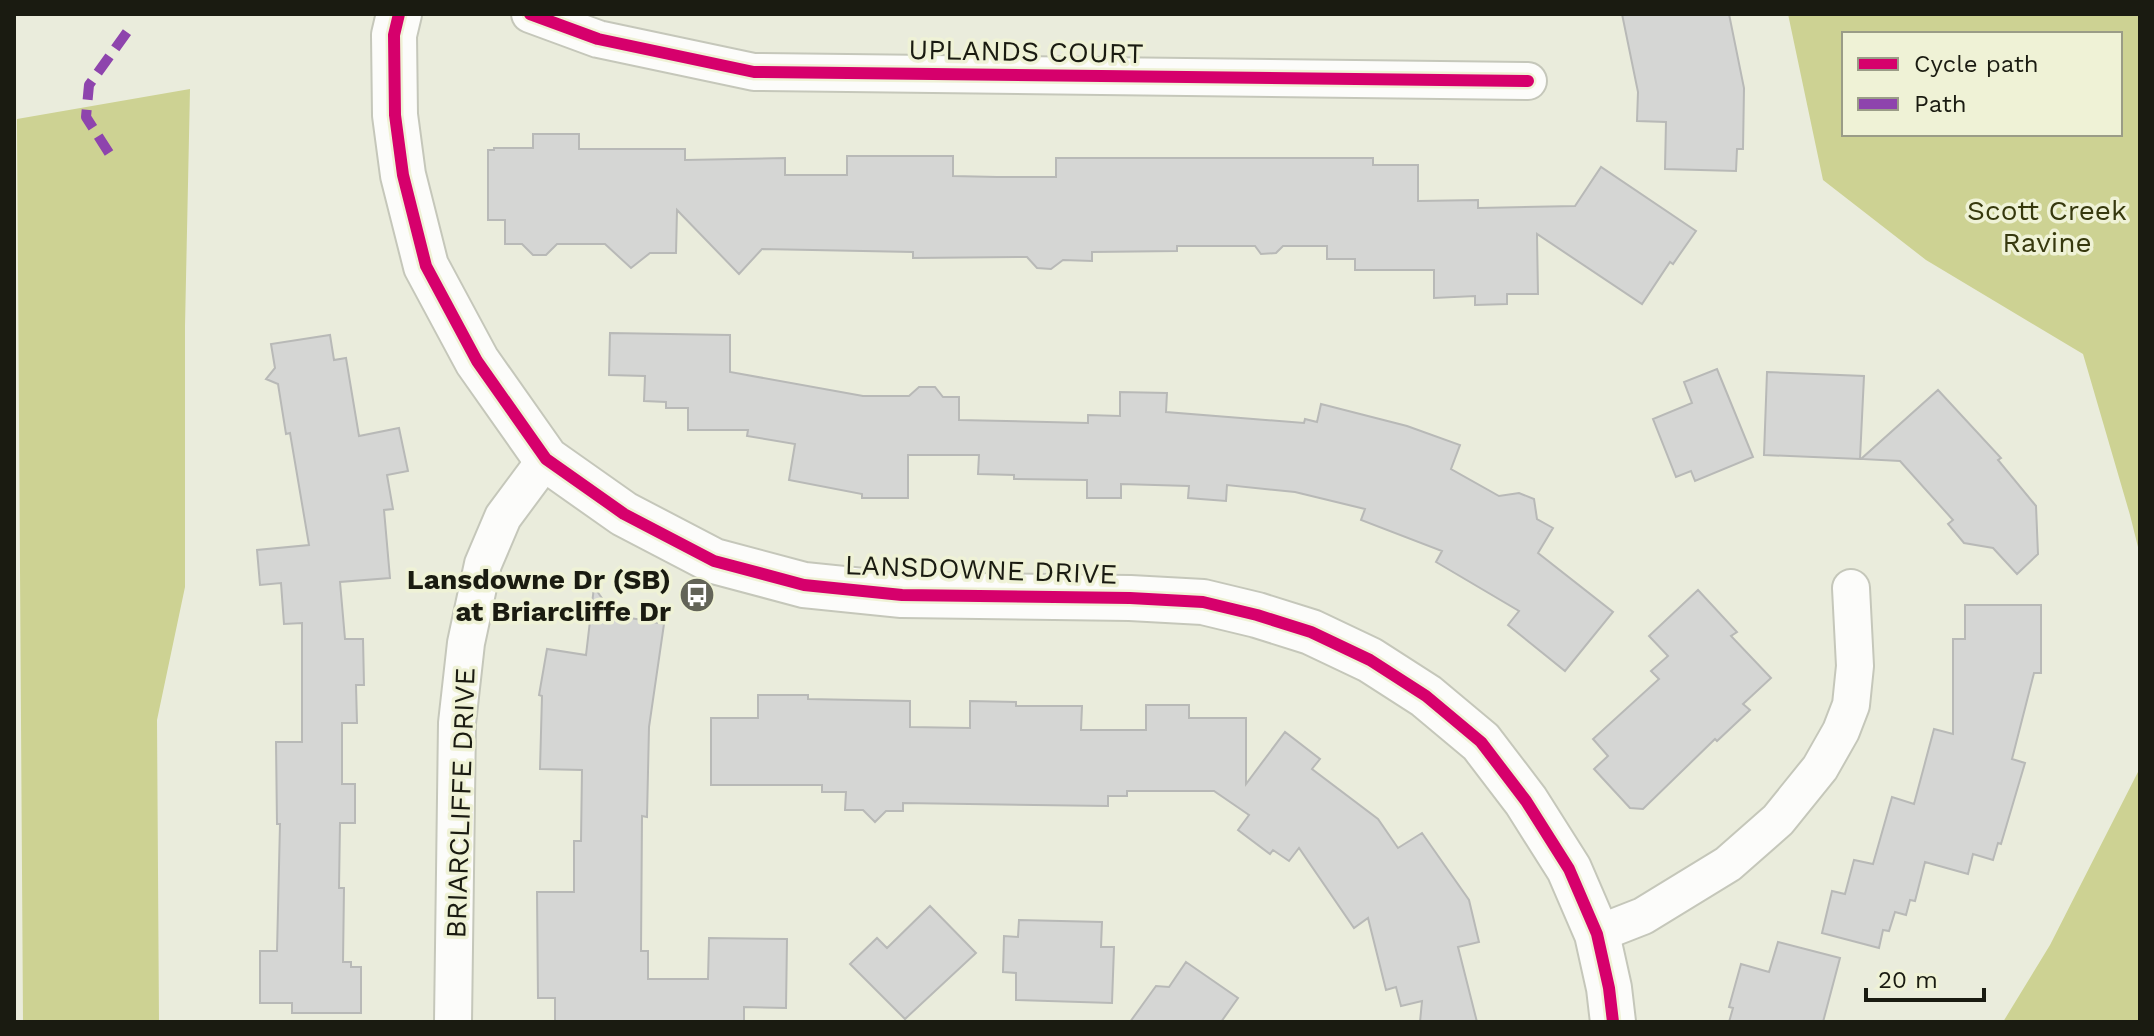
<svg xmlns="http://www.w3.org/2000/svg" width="2154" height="1036" viewBox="0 0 2154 1036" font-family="'Work Sans',sans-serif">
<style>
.forest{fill:#cdd293;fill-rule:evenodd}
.building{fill:#d5d6d4;stroke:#b8b9b7;stroke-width:2}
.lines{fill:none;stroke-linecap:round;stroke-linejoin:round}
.minor-casing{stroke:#c5c7ba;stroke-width:40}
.tertiary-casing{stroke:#c5c7ba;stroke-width:48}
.minor{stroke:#fcfcfa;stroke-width:36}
.tertiary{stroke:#fcfcfa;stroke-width:44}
.quiet{stroke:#8e44ad;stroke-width:10;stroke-dasharray:20 10;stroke-linecap:butt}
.cycleway-casing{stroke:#eff2d6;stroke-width:17}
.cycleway{stroke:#d6006c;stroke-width:12}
.labels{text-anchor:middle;stroke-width:7;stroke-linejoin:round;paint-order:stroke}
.street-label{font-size:28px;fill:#1a1b11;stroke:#eff2d6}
.park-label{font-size:28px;fill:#36380d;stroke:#eff2d6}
.poi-label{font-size:28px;font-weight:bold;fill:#1a1b11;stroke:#eff2d6;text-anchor:end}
</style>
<rect width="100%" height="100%" fill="#eaecdc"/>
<path class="forest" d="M1788,14H2140V555L2130,515L2083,354L1926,260L1823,180ZM1844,34H2120V134H1844Z
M190,89L185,326V587L157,720L159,1022H23L17,119Z
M2140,768V1022H2003L2050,945Z"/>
<path class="building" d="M1622,14H1729L1744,88L1743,149H1737L1736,171L1665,169L1666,122L1637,121L1638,92Z
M533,134H579V149H685V160L785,158V175H847V156H953V176L997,177H1056V158H1373V165H1418V201L1478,200V208L1575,206L1601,167L1696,231L1673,264L1670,262L1642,304L1537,234L1538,294H1507V304L1475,305V296L1434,298V270H1355V259H1327V246H1283L1276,253L1261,254L1255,246H1177V251L1092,252V261L1063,260L1051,269L1037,268L1027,257L913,258V252L762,249L739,274L677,210L676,253H650L631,268L605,244H557L546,255H533L522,244H505V220H488V150H494V148H533Z
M610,333L730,335V372L863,396H909L919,387H935L943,397H959V420L1088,423V415L1120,416V392L1167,393L1166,412L1304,423L1305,419L1317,422L1321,404L1407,426L1460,445L1451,469L1499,496L1519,493L1534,499L1537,519L1553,528L1538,553L1613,612L1565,671L1508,625L1519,611L1436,562L1442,551L1361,520L1365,509L1295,492L1227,485L1226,501L1188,498L1189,486L1121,484V498H1087V480L1014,479V475L978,474L979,455H908V498H862V494L789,480L795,444L747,436L748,430H688V408H666V402L644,401L645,376L609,375Z
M330,335L334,360L346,358L359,436L399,428L408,471L387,475L393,509L384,510L390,578L340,582L345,639H363L364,685H356L357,723H342V784H355V823H340L339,888H344L343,962H351V967H361V1013H292V1003H260V951H277L280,824H277L276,742H302V623L284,624L281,583L260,585L257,550L309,545L290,433L286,434L278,384L266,379L275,368L271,344Z
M1717,369L1753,457L1695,481L1691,471L1676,477L1653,419L1692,403L1684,382Z
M1767,372L1864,376L1860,459L1764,455Z
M1938,390L2001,458L1998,460L2036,506L2038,554L2017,574L1993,548L1964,543L1948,524L1953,520L1900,461L1861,459Z
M594,587L614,615L664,624L649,727L647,817L642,816L641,951H648V979H708L709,938L787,939L786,1008L744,1007V1022H555V998H538L537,892H574V841H581L582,770L540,769L542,696L539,695L547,649L586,655Z
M1698,590L1737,632L1731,636L1771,678L1743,704L1750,710L1717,741L1715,739L1643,809L1630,808L1594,769L1608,756L1593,739L1659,679L1651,671L1668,656L1649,636Z
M1965,605H2041V673H2034L2012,759L2025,763L2001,844L1998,843L1993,860L1973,854L1968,874L1925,862L1915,901L1910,900L1906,915L1895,912L1889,931L1883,930L1879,948L1822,933L1832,891L1845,894L1854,860L1873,864L1892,797L1914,804L1934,729L1953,734V639H1965Z
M758,695H808V699L910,701V727L970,728V701L1016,702V706H1082L1081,730H1146V705H1189V718H1246V784L1285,732L1320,759L1312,769L1378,819L1398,848L1422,833L1469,900L1479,942L1458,947L1477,1022H1420L1422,1001L1401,1006L1396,987L1386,990L1368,918L1354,928L1299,848L1289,861L1273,850L1270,854L1238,830L1249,815L1214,791H1127V796H1108V806L903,803V811H886L875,822L863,810H845L846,792H822V785H711V718H758Z
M930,906L976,953L905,1019L850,964L877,938L887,948Z
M1019,920L1102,922L1101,947H1114L1112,1003L1016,1000V973L1003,972L1004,936L1018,937Z
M1778,942L1840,958L1823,1022H1729L1733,1008L1729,1007L1741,964L1769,972Z
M1186,962L1238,998L1221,1022H1130L1156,986L1169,987Z"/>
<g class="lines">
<defs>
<path id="minor" d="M530,14L598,39L754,72L1528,81
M1597,934L1643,916L1728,864L1778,820L1820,768L1841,731L1851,705L1855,666L1851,588
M453,1022L457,723L466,643L483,564L503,517L546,459"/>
<path id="tertiary" d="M399,14L394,35L395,115L403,175L426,266L477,361L546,459L624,514L714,561L804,585L902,595L1130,598L1203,602L1257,615L1311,632L1370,660L1426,696L1481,742L1526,801L1569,869L1597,934L1609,988L1613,1022"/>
</defs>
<use href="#minor" class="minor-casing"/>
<use href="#tertiary" class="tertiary-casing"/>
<use href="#minor" class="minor"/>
<use href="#tertiary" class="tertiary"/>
<path class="quiet" d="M109,153L86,117L89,85L132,25"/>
<defs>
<path id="cycleway" d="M399,14L394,35L395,115L403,175L426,266L477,361L546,459L624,514L714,561L804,585L902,595L1130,598L1203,602L1257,615L1311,632L1370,660L1426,696L1481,742L1526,801L1569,869L1597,934L1609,988L1613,1022
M530,14L598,39L754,72L1528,81"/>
</defs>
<use href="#cycleway" class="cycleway-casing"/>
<use href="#cycleway" class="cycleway"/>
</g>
<defs>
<symbol id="bus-disc" viewBox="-11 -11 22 22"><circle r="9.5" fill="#636458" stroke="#eff2d6"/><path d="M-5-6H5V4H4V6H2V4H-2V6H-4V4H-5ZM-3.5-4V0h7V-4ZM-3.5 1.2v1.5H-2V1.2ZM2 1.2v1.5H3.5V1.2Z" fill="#fff"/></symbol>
</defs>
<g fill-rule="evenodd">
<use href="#bus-disc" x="677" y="575" width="40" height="40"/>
</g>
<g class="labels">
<g class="street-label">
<text transform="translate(1026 51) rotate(1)" y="10">UPLANDS COURT</text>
<text transform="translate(981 569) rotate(2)" y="10">LANSDOWNE DRIVE</text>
<text transform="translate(460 803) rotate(-88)" y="10">BRIARCLIFFE DRIVE</text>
</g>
<g class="park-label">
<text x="2047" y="220">Scott Creek<tspan x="2047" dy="32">Ravine</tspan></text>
</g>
<g class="poi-label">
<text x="671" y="589">Lansdowne Dr (SB)<tspan x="671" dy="32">at Briarcliffe Dr</tspan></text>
</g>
</g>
<rect width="2154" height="1036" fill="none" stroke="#1a1b11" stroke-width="32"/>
<rect x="1842" y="32" width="280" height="104" fill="#eff2d6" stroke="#9a9c87" stroke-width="2"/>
<rect x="1858" y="58" width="40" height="12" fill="#d6006c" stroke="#9a9c87" stroke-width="2"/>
<text x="1914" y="72" font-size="24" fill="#1a1b11">Cycle path</text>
<rect x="1858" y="98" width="40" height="12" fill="#8e44ad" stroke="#9a9c87" stroke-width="2"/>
<text x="1914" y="112" font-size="24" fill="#1a1b11">Path</text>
<path d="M1866 988v12h118v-12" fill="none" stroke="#1a1b11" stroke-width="4"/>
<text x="1878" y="988" font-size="24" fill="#1a1b11" stroke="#eff2d6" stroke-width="6" paint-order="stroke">20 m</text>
</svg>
